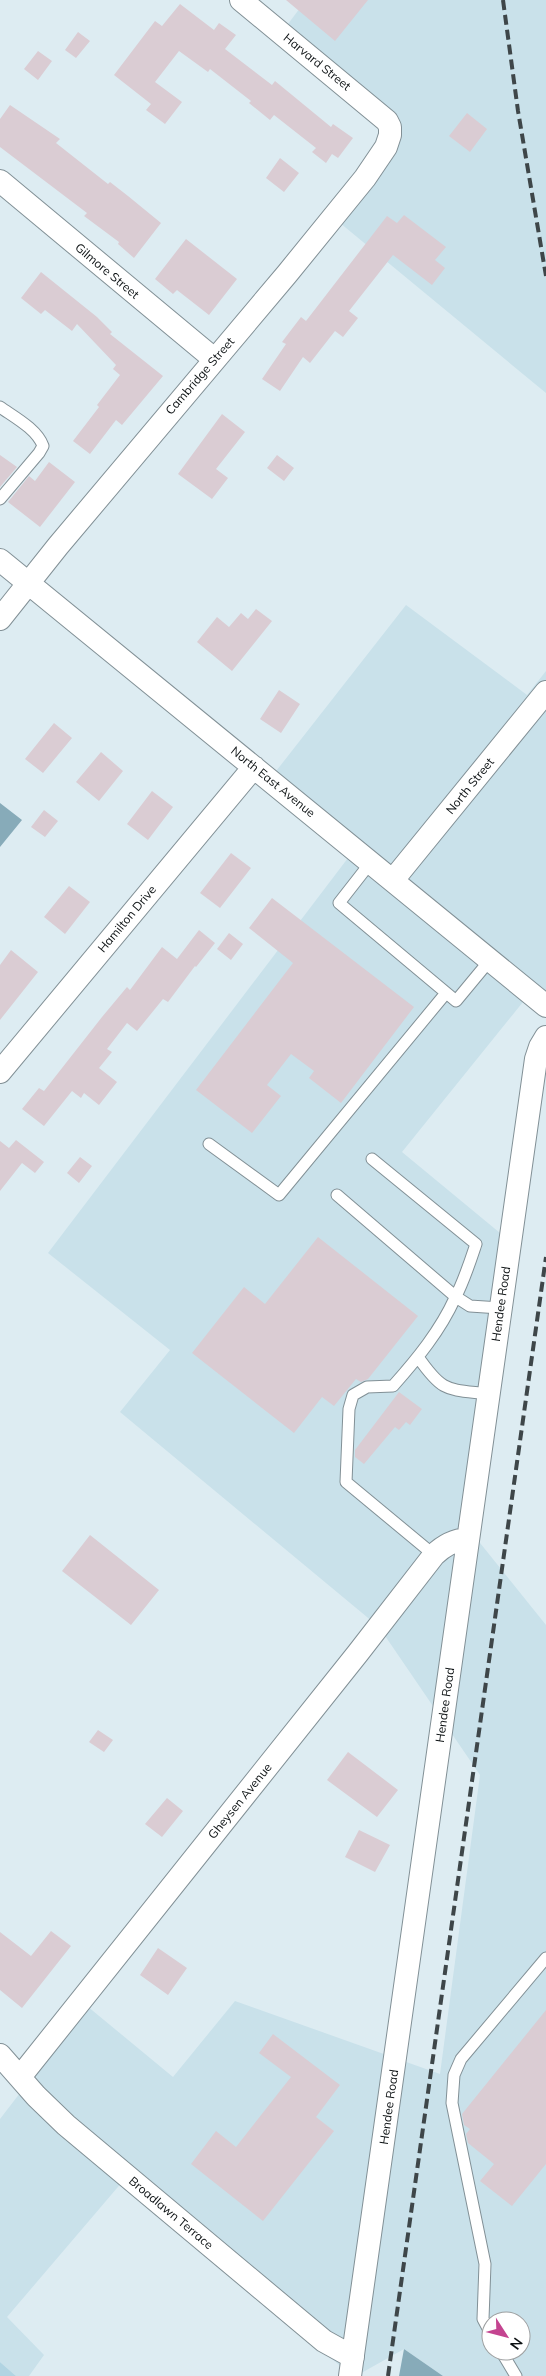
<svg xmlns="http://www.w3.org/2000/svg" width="546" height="2376" viewBox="0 0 546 2376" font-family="Mulish,sans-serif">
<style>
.built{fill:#c9e1ea;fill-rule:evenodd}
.green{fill:#b1d4e2}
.forest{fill:#87abb9}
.building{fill:#daccd3}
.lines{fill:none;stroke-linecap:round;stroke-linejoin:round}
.service-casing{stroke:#829096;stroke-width:13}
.minor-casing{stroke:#829096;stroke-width:24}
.service{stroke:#fff;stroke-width:11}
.minor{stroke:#fff;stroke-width:22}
.rail{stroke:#3e4649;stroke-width:4;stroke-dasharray:10 5;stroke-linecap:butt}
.labels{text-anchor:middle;stroke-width:4.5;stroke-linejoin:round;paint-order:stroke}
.street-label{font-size:12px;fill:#0c1113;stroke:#fff}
</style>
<rect width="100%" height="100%" fill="#ddecf2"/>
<path class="built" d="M306,0H546V393L334,218L396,136L279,36Z
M406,605L527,695L546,671V1011L527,997L402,1152L512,1243L472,1533L546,1625V2376H443L404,2349L356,2376H352L123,2181L7,2317L44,2355L29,2376H16L0,2362V2119L87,2006L173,2077L235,2001L440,2074L480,1775L379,1627L120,1412L170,1350L48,1253L351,854L266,784ZM491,2321H521V2351H491Z"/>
<path class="green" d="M0,2362L16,2376H0Z"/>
<path class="forest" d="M0,803L22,820L0,847Z
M404,2349L443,2376H399Z"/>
<path class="building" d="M286,0H368L335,41Z
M180,4L214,30L219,23L236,35L225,49L272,85L275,81L331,127L333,124L353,138L338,158L332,154L326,163L312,152L316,148L274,115L270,120L249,103L251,101L210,69L208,72L179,51L155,82L182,102L165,124L146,110L151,104L114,75L155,21L162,26Z
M78,32L90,41L76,58L65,50Z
M38,51L52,61L38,80L24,69Z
M10,105L60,139L56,143L108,184L110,182L128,196L161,223L134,258L118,244L119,242L84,216L87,213L0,147V119Z
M467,113L487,129L470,152L449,136Z
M280,158L299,173L284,192L266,178Z
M404,215L446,247L435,260L445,268L432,285L393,255L349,311L358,318L343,337L335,331L310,363L303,357L280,391L262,379L286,344L282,342L301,317L306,321L387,216L397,223Z
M186,239L237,279L209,315L177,290L173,294L155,279Z
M41,272L97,317L112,332L110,334L163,376L122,425L116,420L90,454L73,441L99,407L97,405L120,375L113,369L116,365L77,324L72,331L45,310L41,314L21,298Z
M222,414L245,432L216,469L228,478L212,499L178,474Z
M0,455L17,467L0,487Z
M277,455L294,468L284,481L267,468Z
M49,462L75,482L40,527L8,502L29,476L35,481Z
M256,609L272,621L232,671L197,642L217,617L229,627L241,613L248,619Z
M279,690L300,704L281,733L260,719Z
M54,723L72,738L43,773L25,759Z
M101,752L123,771L99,801L76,782Z
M152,791L173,807L148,840L127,824Z
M44,810L58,821L45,837L31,827Z
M231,853L251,868L220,908L200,893Z
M69,886L90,902L65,934L44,917Z
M272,898L414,1007L341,1103L309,1078L314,1071L291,1054L267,1085L281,1096L252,1133L196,1090L293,963L249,928Z
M199,930L215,943L196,967L195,966L168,1002L163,999L137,1031L127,1023L107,1049L112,1052L99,1068L117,1082L99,1105L84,1093L81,1098L72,1091L44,1126L22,1109L39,1088L44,1091L102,1017L127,987L130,990L162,947L177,959Z
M229,933L243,944L231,960L217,949Z
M11,950L38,972L0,1020V965Z
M16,1140L44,1162L35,1173L22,1163L0,1191V1141L9,1148Z
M80,1157L92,1166L79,1183L67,1173Z
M318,1237L418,1316L368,1379L361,1382L356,1379L334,1406L322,1397L294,1433L192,1353L244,1287L265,1304Z
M399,1392L422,1409L410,1425L406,1422L399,1430L395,1427L364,1464L355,1457V1450Z
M90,1535L159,1590L131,1625L62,1571Z
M98,1730L113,1740L104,1752L89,1742Z
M348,1752L398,1790L377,1817L327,1780Z
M167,1798L183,1811L162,1837L145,1824Z
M359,1830L390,1845L375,1872L345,1857Z
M51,1931L71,1946L22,2008L0,1990V1932L31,1956Z
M158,1948L187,1968L168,1995L140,1975Z
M546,2010V2164L512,2206L480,2181L494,2164L468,2143L466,2134L470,2129L464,2125L462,2114Z
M273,2034L340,2085L316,2117L334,2131L263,2221L191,2164L216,2131L236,2147L291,2077L259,2053Z"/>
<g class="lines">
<defs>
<path id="service" d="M0,407C14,417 37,429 43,446L39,453L0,499
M371,862L339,903L456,1001L490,960
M209,1144L279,1195L446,993
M372,1159L476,1244C470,1262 464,1281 455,1298C440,1331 417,1359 393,1386L367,1387L353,1395L349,1409L346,1482L434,1555
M337,1195L456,1297L470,1306L500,1308
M418,1357C443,1393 447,1389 488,1394
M491,2334L483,2319L485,2264L452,2103L454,2075L461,2059L546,1958
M501,2351L516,2376"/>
<path id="minor" d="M0,181L214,359
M0,560L546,1006
M0,619L58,546L287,274L365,178L386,147L390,135V127L387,121L241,0
M393,880L546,692
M0,1072L254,767
M0,2055L36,2096L66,2125L324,2341L353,2357
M20,2077L358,1653L434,1555C444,1545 454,1540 468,1539
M350,2376L536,1059L540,1047L546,1037"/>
</defs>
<use href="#service" class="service-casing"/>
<use href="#minor" class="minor-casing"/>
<use href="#service" class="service"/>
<use href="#minor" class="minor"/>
<path class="rail" d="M503,0L518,111L546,276
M388,2376L546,1257"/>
</g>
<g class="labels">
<g class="street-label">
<text transform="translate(317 62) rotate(39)" y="4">Harvard Street</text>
<text transform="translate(107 271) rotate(40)" y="4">Gilmore Street</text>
<text transform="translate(200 376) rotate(-49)" y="4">Cambridge Street</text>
<text transform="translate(273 782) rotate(39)" y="4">North East Avenue</text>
<text transform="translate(470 786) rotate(-51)" y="4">North Street</text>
<text transform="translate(127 919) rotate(-50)" y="4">Hamilton Drive</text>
<text transform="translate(501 1304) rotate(-82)" y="4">Hendee Road</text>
<text transform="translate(445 1705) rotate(-82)" y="4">Hendee Road</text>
<text transform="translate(240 1801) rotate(-51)" y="4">Gheysen Avenue</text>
<text transform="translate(389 2107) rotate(-82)" y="4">Hendee Road</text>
<text transform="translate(171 2213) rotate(40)" y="4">Broadlawn Terrace</text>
</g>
</g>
<g transform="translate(506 2336) rotate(126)"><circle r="24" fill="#ffffff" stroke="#9ea0a1"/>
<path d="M0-4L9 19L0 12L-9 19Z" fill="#c44490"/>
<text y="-8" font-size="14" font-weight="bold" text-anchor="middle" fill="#0c1113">N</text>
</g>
</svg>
